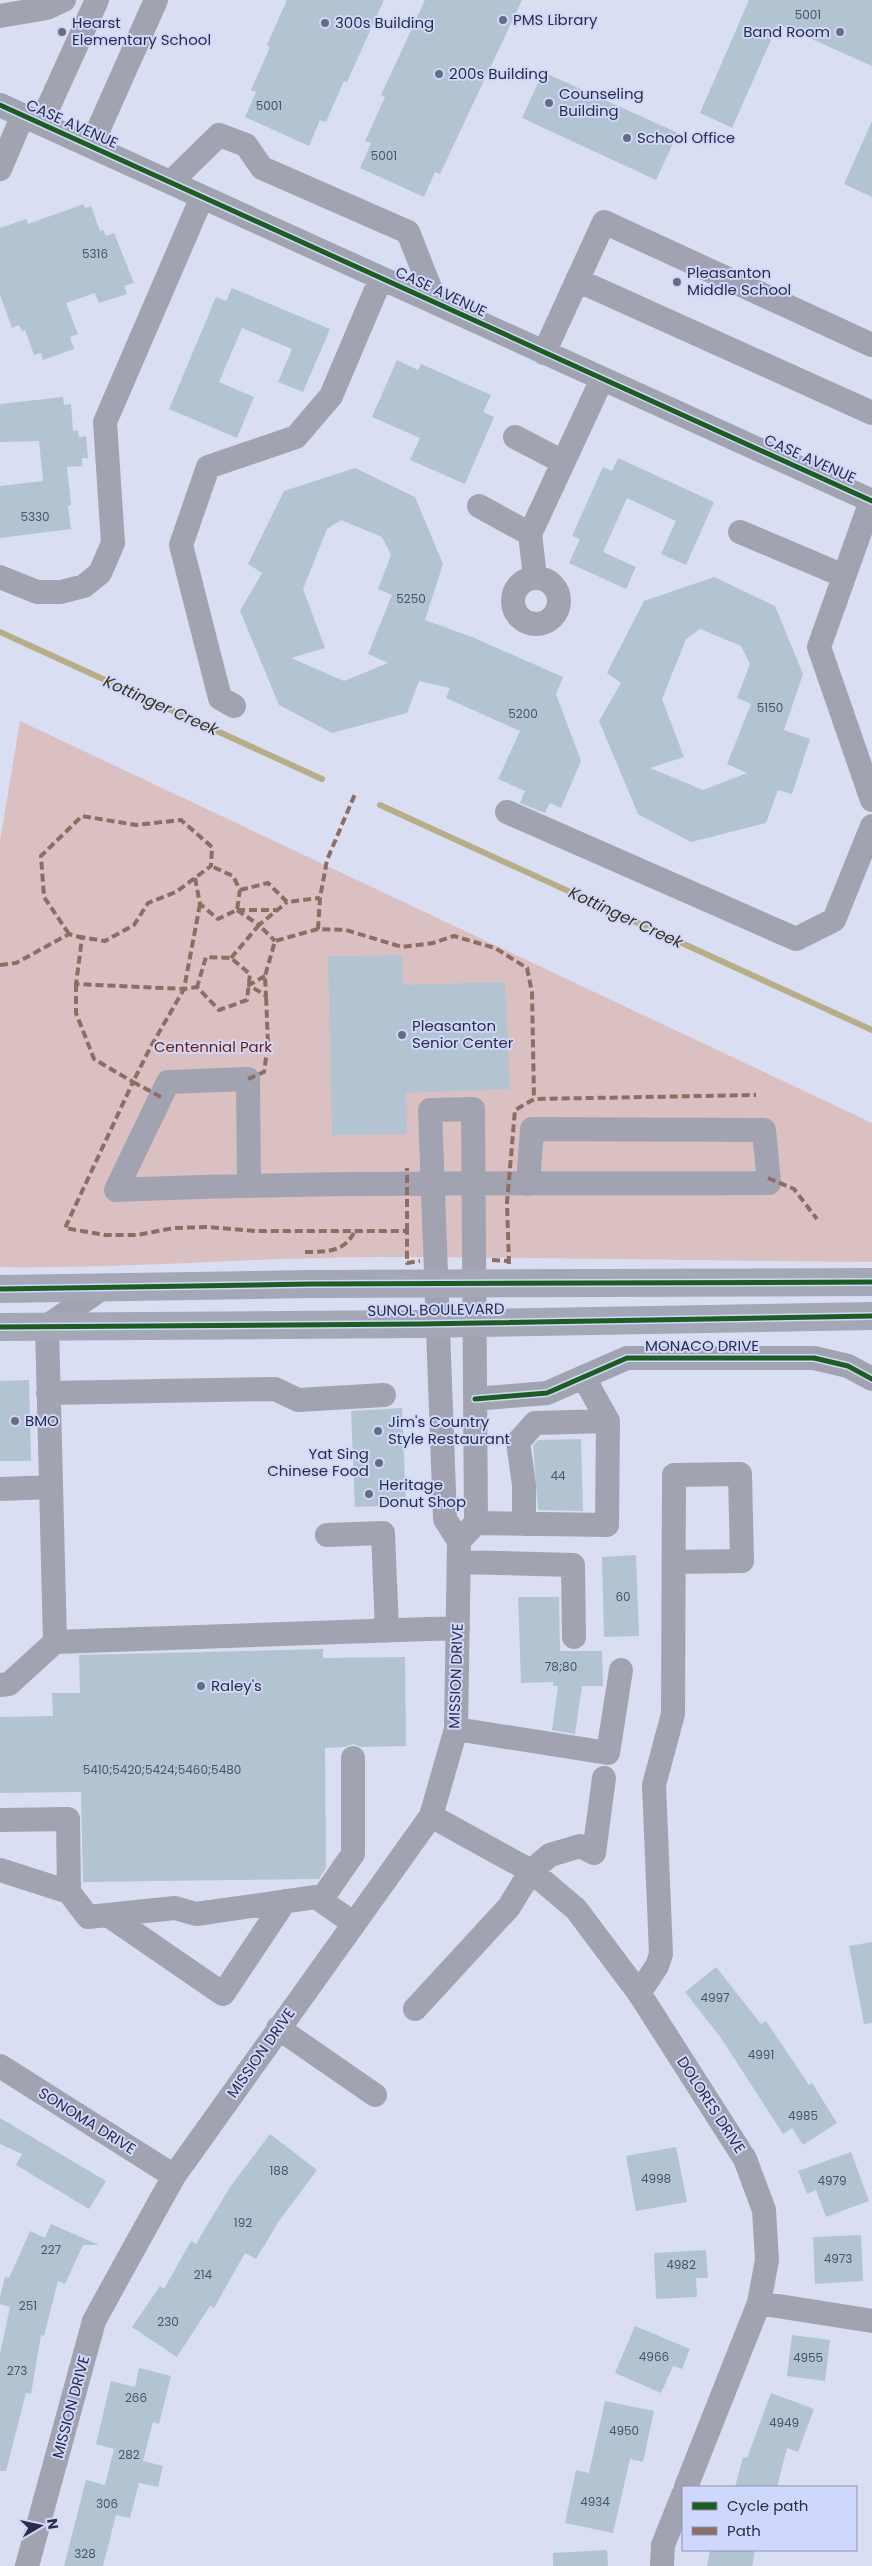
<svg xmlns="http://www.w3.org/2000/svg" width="872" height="2566" viewBox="0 0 872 2566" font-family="Poppins,sans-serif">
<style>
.green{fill:#dbc0c1}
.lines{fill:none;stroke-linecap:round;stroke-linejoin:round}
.stream{stroke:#b8ae86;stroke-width:6}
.building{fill:#b2c4d1;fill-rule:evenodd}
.minor{stroke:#a2a3b0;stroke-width:24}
.major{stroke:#a4a7b6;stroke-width:28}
.quiet{stroke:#8d6e63;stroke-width:4;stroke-dasharray:8 4;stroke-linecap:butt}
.cycleway-casing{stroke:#d0d7fd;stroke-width:8}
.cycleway{stroke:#1b5e20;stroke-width:5}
.poi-dot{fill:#686b82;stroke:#d0d7fd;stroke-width:2}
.labels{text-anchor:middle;stroke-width:4;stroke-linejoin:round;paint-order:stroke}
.number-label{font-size:12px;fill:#4c5368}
.poi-label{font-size:15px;fill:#2a2d45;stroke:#d0d7fd;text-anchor:start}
.street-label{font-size:15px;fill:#2a2d45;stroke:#d0d7fd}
.park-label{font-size:15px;fill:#701e03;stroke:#d0d7fd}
.water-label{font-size:16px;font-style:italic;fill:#393213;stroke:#d0d7fd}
</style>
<rect width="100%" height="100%" fill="#dadef2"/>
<path class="green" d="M20,721L872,1123V1262C708,1261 545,1257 381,1257C254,1257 127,1269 0,1267V841Z"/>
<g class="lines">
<path class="stream" d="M0,632L322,779
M380,805L872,1030"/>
</g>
<path class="building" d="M287,0H384L347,82L344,81L326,122L320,120L309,146L245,117L256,92L251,90L270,47L267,45Z
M425,0H522L440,174L435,172L424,197L360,168L371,143L365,141L385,97L381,95Z
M749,0H872V66L778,24L732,128L700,113Z
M543,72L678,133L656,180L522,118Z
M872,121V197L844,184Z
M84,204L85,208L91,206L100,231L103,230L106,236L114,233L134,283L124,286L127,294L99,303L95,293L66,303L78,334L70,337L74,349L43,360L41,353L34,355L25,330L22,331L19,325L12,328L0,295V228L26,219L28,224Z
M232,288L330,329L303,392L278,382L292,349L242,328L219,382L254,397L237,438L169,409L216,297L226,301Z
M397,360L418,370L421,364L491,395L483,412L494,417L465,484L410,460L420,438L372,417Z
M63,397L64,405L71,404L73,431L78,430L79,437L86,436L88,458H82V466L67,467L71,505L68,506L71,529L0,538V486L43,481L39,441L0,442V404Z
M618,458L714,502L686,565L661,554L676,521L627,498L603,552L636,567L626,589L569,563L580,539L572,536L603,467L612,471Z
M355,468L415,497L443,564L425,620L472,637L563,677L556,694L581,761L561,808L550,803L545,813L520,803L525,791L498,779L520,731L446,698L450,688L419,681L407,713L332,733L279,705L240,611L262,573L248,564L284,491ZM341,520L382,537L391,555L378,589L392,595L368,654L388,663L344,681L291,658L325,648L303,589L327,529Z
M714,577L775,606L803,674L784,730L810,739L792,794L778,790L766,823L691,842L638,814L599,721L621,683L607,673L644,601ZM700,629L741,646L750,664L737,698L751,704L727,764L747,773L703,790L650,768L684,757L662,699L686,639Z
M402,955L403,985L505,982L510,1089L406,1093L407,1134L332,1135L328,956Z
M29,1380L31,1461H0V1381Z
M402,1408L406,1505L355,1507L351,1411Z
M581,1439L583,1511L538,1510L533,1445L538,1440Z
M636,1555L639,1636L604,1637L602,1557Z
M518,1597H559L560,1651H602L603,1686H582L575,1734L552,1730L558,1686H553V1682L521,1683Z
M323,1649V1658L405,1657L406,1746L361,1747L353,1744L345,1747L325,1748L326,1868L319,1879L83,1882L81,1792L0,1793V1717L53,1716L52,1693H80L79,1655Z
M872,1942V2023L864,2024L849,1946Z
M716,1967L761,2024L766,2021L809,2085L812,2083L837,2123L803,2145L792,2128L783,2134L721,2038L685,1992Z
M0,2118L106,2181L89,2209L16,2165L22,2154L0,2144Z
M270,2134L317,2170L279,2221L256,2259L245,2253L214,2308L210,2306L177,2357L132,2327L160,2286L164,2289L191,2241L196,2244L230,2187Z
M676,2147L687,2202L636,2211L626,2156Z
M851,2152L869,2201L826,2217L816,2190L807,2194L798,2171Z
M51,2224L99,2245H83L65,2284L58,2281L44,2336L41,2335L31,2394L26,2393L6,2471H0V2354L10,2307L0,2304V2297L5,2277L9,2278L30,2231L45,2238Z
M861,2235L863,2281L815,2284L813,2237Z
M706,2250L708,2278H696L697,2297L656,2299L654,2253Z
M635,2326L690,2349L682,2369L673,2366L661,2393L615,2373Z
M792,2335L830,2340L825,2381L787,2376Z
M139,2368L171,2376L159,2424L153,2422L143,2461L163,2466L158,2487L139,2483L130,2518L116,2515L103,2566H64L86,2480L105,2485L114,2449L96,2444L111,2381L135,2387Z
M771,2393L814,2409L798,2452L787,2448L777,2487H735L743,2457L747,2458Z
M605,2401L654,2411L643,2462L630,2459L613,2533L565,2523L576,2470L589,2473Z
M607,2550L608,2566H553V2553Z
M710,2550H755L752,2566H707Z"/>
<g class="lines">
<path class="minor" d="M0,16L47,8L64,0
M0,105L872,501
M41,123L97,0
M91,146L156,0
M0,169L23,115
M171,182L219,135L246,145L262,168L408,232L436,303
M577,280L872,413
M544,353L604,222L872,345
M515,437L563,462
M871,501L819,647L872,800
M479,506L530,534
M740,532L844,576
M0,577L37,592H61L84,586L100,573L113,543L105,422L202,197
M535,577L530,534L602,379
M513 601a23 23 0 1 1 46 0a23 23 0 1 1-46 0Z
M234,706L220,698L181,545L208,467L296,437L331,396L381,278
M507,812L796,939L834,920L872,826
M249,1185L248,1079L168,1082L116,1190C333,1181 551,1184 769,1183L764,1130L532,1129L528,1184
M48,1393L275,1389L298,1400L384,1395
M475,1399L547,1393L627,1358H814L848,1366L872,1379
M0,1489L51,1487
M476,1523L607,1525L608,1421L584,1378
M524,1524V1485L518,1442L535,1423L608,1421
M327,1535L383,1533L387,1631
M459,1562L573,1565L574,1637
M55,1642L47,1326L104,1287
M0,1685L9,1684L55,1642L458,1628
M456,1729L608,1753L621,1670
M431,1816L531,1871L576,1909L639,1993L745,2159L764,2210L767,2260L759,2303L686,2487
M0,1820L68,1819L69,1892
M0,1870L69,1892L88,1917L175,1908L196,1914L316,1897L353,1923
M321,1900L353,1854V1758
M108,1915L223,1994L285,1901
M639,1993L657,1966L661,1954L654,1785L673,1714L674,1475L740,1474L742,1561L674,1562
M415,2009L509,1907L531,1871L550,1855L580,1846L594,1853L604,1778
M278,2028L375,2095
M0,2066L174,2176
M759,2303L872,2321
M27,2566L94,2321L117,2279L174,2176L431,1816L456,1729L459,1541L445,1519L430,1110L473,1109L476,1523L459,1541
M662,2566L663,2545L683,2495"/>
<path class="major" d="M0,1289L311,1284L872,1282
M0,1327L420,1324L872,1316"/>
<path class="quiet" d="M195,878L200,904L218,919L237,910L240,890L233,876L211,866
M240,890L268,883L287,902L320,898
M237,910L259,925L287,902
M237,910H276
M318,929L320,898L327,860L355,794
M69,934L44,897L41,856L82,816L136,825L181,820L212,847L211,866L176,892L148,903L134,925L105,941L74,936
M231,958L259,925L275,941
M0,965L16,963L69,934L82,938L76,984L184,989L197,987L219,1010L247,1000L250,974L231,958L206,957L197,987
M265,976L249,985L266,996L265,976L275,941L318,929L346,930L402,947L433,943L454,936L495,948L527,968L532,992L534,1099
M76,984V1013L94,1059L133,1082L65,1228L105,1235H137L174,1228L208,1227L255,1231H407V1263L420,1261
M248,1079L264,1072L268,1044L266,996
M161,1097L133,1082L150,1048L184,989L200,904
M768,1178L794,1189L817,1219
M407,1231V1168
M305,1252C327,1252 346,1252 355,1230
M492,1260L508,1261
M509,1264L507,1203L515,1110L534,1099L756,1095"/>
<defs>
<path id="cycleway" d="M0,105L872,501
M0,1289L311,1284L872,1282
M0,1327L420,1324L872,1316
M475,1399L547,1393L627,1358H814L848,1366L872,1379"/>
</defs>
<use href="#cycleway" class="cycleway-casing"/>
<use href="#cycleway" class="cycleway"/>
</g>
<g class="poi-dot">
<circle cx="503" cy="20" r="5"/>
<circle cx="325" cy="23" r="5"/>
<circle cx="62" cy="32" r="5"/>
<circle cx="840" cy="32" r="5"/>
<circle cx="439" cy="74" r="5"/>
<circle cx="549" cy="103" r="5"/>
<circle cx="627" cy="138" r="5"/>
<circle cx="677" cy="282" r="5"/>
<circle cx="402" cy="1035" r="5"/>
<circle cx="15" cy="1421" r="5"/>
<circle cx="378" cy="1431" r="5"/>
<circle cx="379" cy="1463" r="5"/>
<circle cx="369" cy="1494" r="5"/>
<circle cx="201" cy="1686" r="5"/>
</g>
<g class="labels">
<g class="number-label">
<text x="808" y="19">5001</text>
<text x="269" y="110">5001</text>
<text x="384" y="160">5001</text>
<text x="95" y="258">5316</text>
<text x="35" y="521">5330</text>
<text x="411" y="603">5250</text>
<text x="770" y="712">5150</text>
<text x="523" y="718">5200</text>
<text x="558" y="1480">44</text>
<text x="623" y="1601">60</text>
<text x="561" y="1671">78;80</text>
<text x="162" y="1774">5410;5420;5424;5460;5480</text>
<text x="715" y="2002">4997</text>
<text x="761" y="2059">4991</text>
<text x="803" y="2120">4985</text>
<text x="279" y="2175">188</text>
<text x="656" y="2183">4998</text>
<text x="832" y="2185">4979</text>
<text x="243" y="2227">192</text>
<text x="51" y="2254">227</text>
<text x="838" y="2263">4973</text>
<text x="681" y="2269">4982</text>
<text x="203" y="2279">214</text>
<text x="28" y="2310">251</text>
<text x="168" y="2326">230</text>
<text x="654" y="2361">4966</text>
<text x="808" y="2362">4955</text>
<text x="17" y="2375">273</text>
<text x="136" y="2402">266</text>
<text x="784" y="2427">4949</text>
<text x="624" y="2435">4950</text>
<text x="129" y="2459">282</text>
<text x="595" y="2506">4934</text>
<text x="107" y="2508">306</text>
<text x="85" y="2558">328</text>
</g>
<g class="poi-label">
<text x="513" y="25">PMS Library</text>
<text x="72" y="28">Hearst<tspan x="72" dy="17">Elementary School</tspan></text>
<text x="335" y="28">300s Building</text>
<text x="830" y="37" text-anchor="end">Band Room</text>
<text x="449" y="79">200s Building</text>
<text x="559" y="99">Counseling<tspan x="559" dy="17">Building</tspan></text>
<text x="637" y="143">School Office</text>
<text x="687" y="278">Pleasanton<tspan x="687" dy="17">Middle School</tspan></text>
<text x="412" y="1031">Pleasanton<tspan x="412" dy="17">Senior Center</tspan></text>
<text x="25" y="1426">BMO</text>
<text x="388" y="1427">Jim's Country<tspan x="388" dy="17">Style Restaurant</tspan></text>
<text x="369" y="1459" text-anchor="end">Yat Sing<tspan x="369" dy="17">Chinese Food</tspan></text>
<text x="379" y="1490">Heritage<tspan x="379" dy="17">Donut Shop</tspan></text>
<text x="211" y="1691">Raley's</text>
</g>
<g class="street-label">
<text transform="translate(72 124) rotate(24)" y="5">CASE AVENUE</text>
<text transform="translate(441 292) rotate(25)" y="5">CASE AVENUE</text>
<text transform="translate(810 459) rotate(24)" y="5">CASE AVENUE</text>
<text transform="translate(436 1310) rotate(-1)" y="5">SUNOL BOULEVARD</text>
<text x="702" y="1351">MONACO DRIVE</text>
<text transform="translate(456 1676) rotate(-88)" y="5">MISSION DRIVE</text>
<text transform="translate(261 2053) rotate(-55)" y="5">MISSION DRIVE</text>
<text transform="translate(711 2105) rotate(57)" y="5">DOLORES DRIVE</text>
<text transform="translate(87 2121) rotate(32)" y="5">SONOMA DRIVE</text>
<text transform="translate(71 2407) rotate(-75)" y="5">MISSION DRIVE</text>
</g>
<g class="park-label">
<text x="213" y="1052">Centennial Park</text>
</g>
<g class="water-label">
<text transform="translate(161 705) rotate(24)" y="6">Kottinger Creek</text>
<text transform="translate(626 917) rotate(25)" y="6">Kottinger Creek</text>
</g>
</g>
<rect x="682" y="2486" width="175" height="65" fill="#d0d7fd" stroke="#8e93b3"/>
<rect x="692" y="2502" width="25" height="8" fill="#1b5e20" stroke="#8e93b3"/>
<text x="727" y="2511" font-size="15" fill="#2a2d45">Cycle path</text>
<rect x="692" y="2527" width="25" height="8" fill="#8d6e63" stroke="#8e93b3"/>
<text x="727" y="2536" font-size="15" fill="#2a2d45">Path</text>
<g transform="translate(40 2526) rotate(81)" stroke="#d0d7fd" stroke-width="4" paint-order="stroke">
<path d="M0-4L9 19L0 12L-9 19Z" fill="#2a2d45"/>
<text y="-8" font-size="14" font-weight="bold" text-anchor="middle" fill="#2a2d45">N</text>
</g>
</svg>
